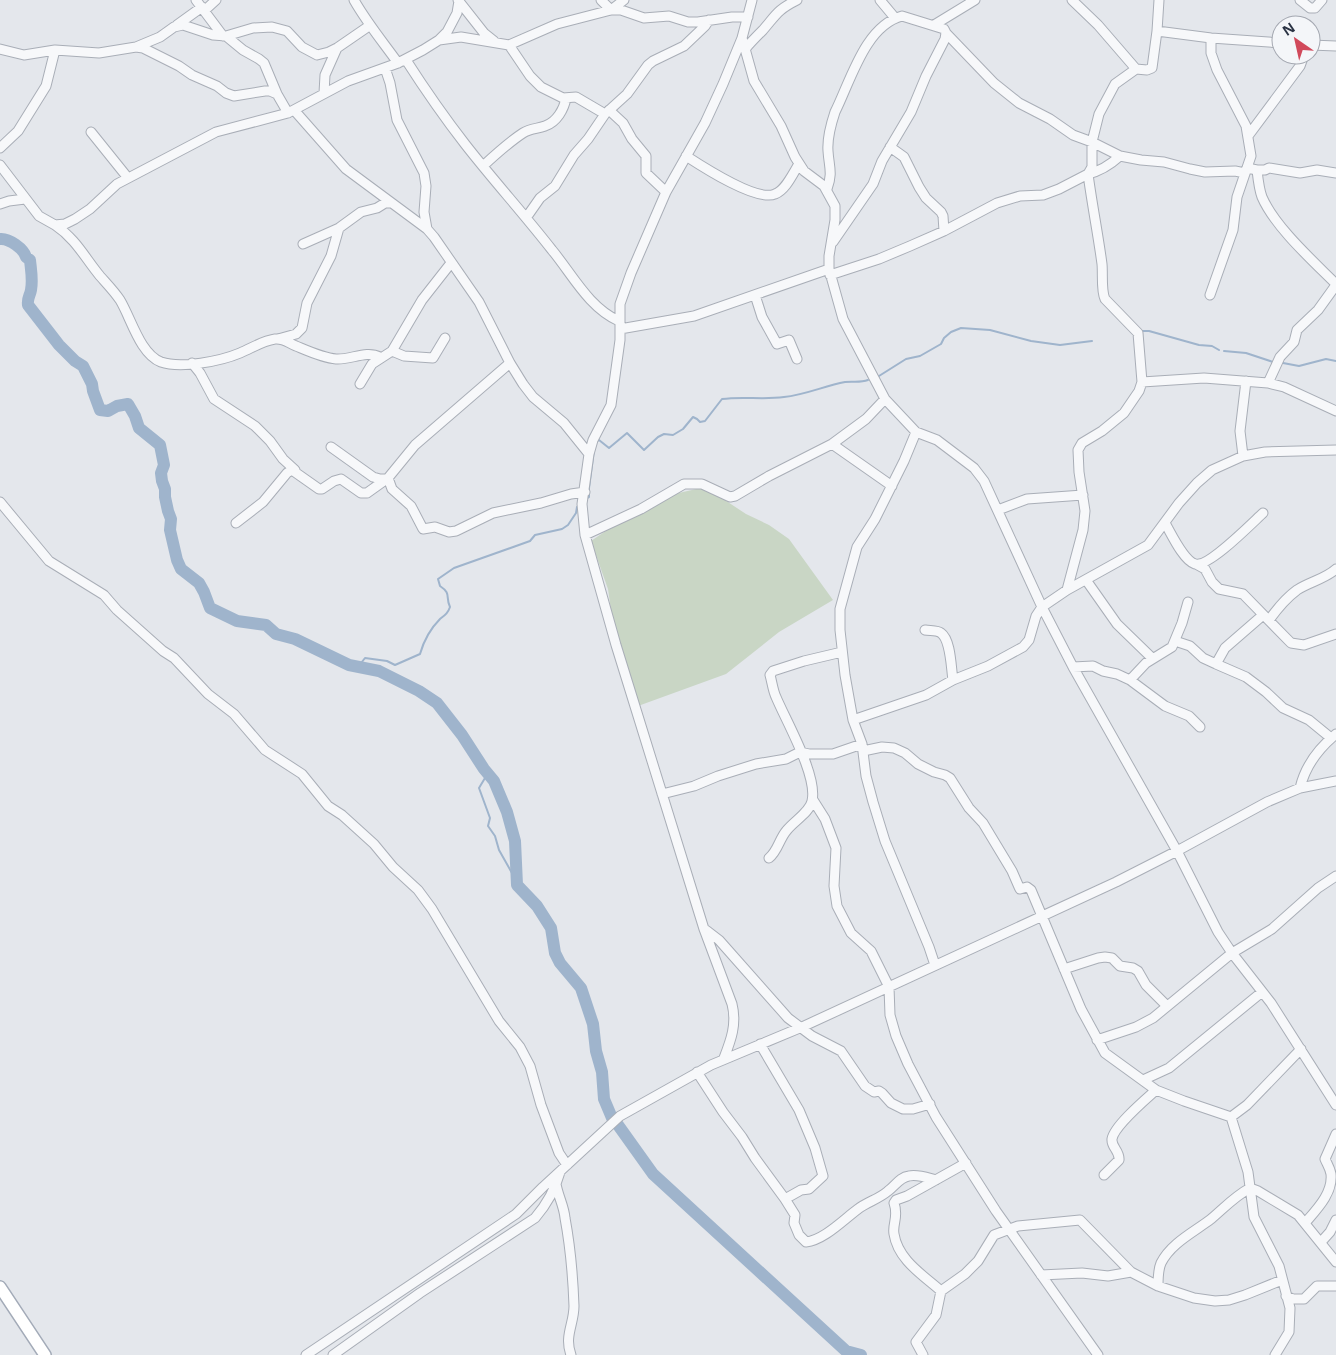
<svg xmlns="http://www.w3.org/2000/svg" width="1336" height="1355" viewBox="0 0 1336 1355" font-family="'Open Sans',sans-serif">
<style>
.green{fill:#c9d6c5}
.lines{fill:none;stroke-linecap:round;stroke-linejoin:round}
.stream{stroke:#9fb4cc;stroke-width:2}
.river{stroke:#9fb4cc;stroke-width:12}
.minor-casing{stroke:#a9aeb7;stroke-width:11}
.major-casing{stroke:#a3abb8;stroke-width:14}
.minor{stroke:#f7f8fa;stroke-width:9}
.major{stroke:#fff;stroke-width:11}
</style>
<rect width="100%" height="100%" fill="#e4e7ec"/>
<path class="green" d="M705,487L746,514L769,525L789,539L833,600L779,632L726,674L638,706L620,646L611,610L608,589L591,541L613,526L670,495Z"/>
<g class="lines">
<path class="stream" d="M1142,331H1149L1199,345L1212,346L1219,350
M1224,351L1246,353L1273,362
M1283,363L1299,366L1326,359L1336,361
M879,376L906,359L920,356L941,344L944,338L951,332L961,328L990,330L1031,341L1060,345L1092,341
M597,441L599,440L609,448L627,433L644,450L658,437L664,434L673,435L683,429L693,417L697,419L700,422L705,421L722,399C742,396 763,400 784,397C805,395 824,386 845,382C853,381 860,383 868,380
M587,498L589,497V488L594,450
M358,667L365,658L387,661L395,665L420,654C424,640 430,629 440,619C445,615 448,613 450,607C445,597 452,594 440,586L438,579L454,568L530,541L535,535L562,529L568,525L576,513L577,507L580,506
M488,773L479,788L490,818L488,826L495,836L499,850L517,882"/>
<path class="river" d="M0,239C9,238 24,249 26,257L30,260C31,270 33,280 31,290C30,296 27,298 28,305L59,345L75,361L83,366L92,384L93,391L100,410L108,411L117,406L128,404L135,416L139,428L160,445L164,465L161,473L162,481L165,489V497L168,511L171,519L170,530L177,560L181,569L199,583L204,592L210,608L237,621L266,625L276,634L295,639L349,665L379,671L419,691L437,703L462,735L484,769L494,781L507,812L515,841L517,885L537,906L551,928L555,953L560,963L581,988L593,1024L596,1051L602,1072L604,1099L612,1118
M618,1125L653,1174L846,1351L861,1355"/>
<defs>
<path id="minor" d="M196,0L223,36
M354,0C367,23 383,42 398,63
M458,0L484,33L494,41
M601,0L611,10L624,0
M880,0L895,18
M1072,0L1098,25L1136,69
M1300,0L1310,8H1315L1322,0
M204,11L216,0
M177,25L202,7
M934,25L975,0
M1157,31L1211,38L1281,43
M946,33L994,83L1019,103L1050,119L1073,135L1092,142L1120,156L1141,160L1164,162L1190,169L1205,172L1235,171L1245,173
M226,36L243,50L259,59L264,63L277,94L288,113
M742,38L754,81L781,126L795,157L804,171L824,186L835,206V220L829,256V269L843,319L885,399L916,432L937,440L974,468L984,481L1042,607L1073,667L1177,851L1218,932L1232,953L1271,1003L1336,1105
M439,40L461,37L509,45L557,24L611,10H621L644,18L669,16L688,22H698L732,17H748
M509,45L530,76L541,87L563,98L576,97L605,114
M1311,45L1336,46
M136,47L160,37L174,27L183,25L213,35L226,36L253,28L272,27L287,31L302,47L317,55L329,52L337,48L369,26
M746,48C751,42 757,36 763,30C776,15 777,10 797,0
M0,49L24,55L55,50L99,53L136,47L143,48L179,66L192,75L217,86L226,93L234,96L265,91H270L277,94
M406,60C424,88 444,117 465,144C493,180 524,214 552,250C572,274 589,308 619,321
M385,68L390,83L397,120L424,173L426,186L424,212L427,229
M324,93L325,75L337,48
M294,110L346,169L427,229L434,237L479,302L510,363L523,384L533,397L564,423L589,454
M609,110L623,123L632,139L646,156V173L666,192
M91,132L128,178
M1248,136L1300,66L1304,55
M890,147L904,157L919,187L926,198L941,212L943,216L944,231
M0,148L18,131L46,86L55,50
M686,156C703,167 757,202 775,194C786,190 793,173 799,164
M0,165L39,216L55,225L65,224L75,219L90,209L117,184L216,132L288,113L348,81L398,63L423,50L439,40L447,32L457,13L459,1
M483,166C496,154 509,142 523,133C531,128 537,129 545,126C557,122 564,109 566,98
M1247,168L1257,170C1258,179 1259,189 1262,197C1275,227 1313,261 1336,284
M1257,170H1265L1269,168L1300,173L1317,170L1336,173
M827,189C833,173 829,167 828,151C827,138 831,124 835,112C851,80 865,26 902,16L944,29L946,33L945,39L926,76L911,112L882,161L873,184L833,242
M0,204L9,201L25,199
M526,218L540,198L555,186L574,155L588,139L605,114L627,94L648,65L653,61L684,46L705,26L709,20
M55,225C76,239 85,258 100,276C107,284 114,291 120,300C131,318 140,354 161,362C181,369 221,361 240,353C252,348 262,341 275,339C284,338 288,343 296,346C308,351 323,358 336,359C351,360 366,350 380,357
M303,244L339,228L361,212L377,208L385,203H391
M830,275L879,259L910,246L944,231L997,203L1020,196L1043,195L1059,189L1088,174L1092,167V142L1099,114L1115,84L1136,69L1147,70L1152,68L1157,31L1159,0
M755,295L762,317L777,344L789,340L797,359
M1210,295L1233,230L1237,197L1251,156L1246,126L1217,70L1211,53V38
M620,329L694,316L829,269
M278,339L296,334L302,328L307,303L331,256L339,228
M392,351L404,356L433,358L445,338
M192,363L200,373L214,399L255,426L270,441L283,459L295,470
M1142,382L1204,378L1268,383L1284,387L1336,411
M1268,383L1280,357L1294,342L1297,330L1318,310L1336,285
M360,384L372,364L392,351L422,300L451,263
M916,432L904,461L875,519L857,547L840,609V630L845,675L853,720L862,744L866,776L873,802L885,841L929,947L935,965
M832,444L892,486
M331,447L373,477L380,479H387
M1243,456L1240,431L1246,381
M388,478L392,489L411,506L423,529L435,527L449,532L456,531L493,513L541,503L571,494L585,492
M0,502L49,561L104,595L117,610L163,651L174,658L208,694L234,714L265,750L302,774L328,806L342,815L374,844L393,867L418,890L432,909L499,1021L520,1047L530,1066L541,1105L559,1153L567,1165
M998,510L1027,499L1083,495
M236,523L263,502L287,473L292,470L319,489H322L334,481L341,479L361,493H367L388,478L415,445L510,363
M1165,523C1171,533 1183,560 1195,564C1208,568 1252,523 1263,513
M585,535L641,509L684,484H702L730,497L735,496L769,476L832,444L866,419L885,399
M1196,564L1205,569L1212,582L1219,589L1243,594L1291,643L1304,645L1336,634
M1086,580L1117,624L1152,658
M1067,590L1083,530L1085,511L1079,472L1078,450L1082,443L1102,431L1124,413L1139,391L1142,382L1138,333L1105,299C1101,291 1103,274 1102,264C1098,234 1092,204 1088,174C1101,171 1110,165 1120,156
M1269,620C1277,609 1286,598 1297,590C1309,582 1325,579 1336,569
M925,630C930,631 937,630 941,633C951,640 951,668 953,680
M1175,641L1190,646L1203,658L1216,664L1246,677L1266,692L1283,708L1309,720L1331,738
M1216,664L1225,648L1263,615
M1073,667L1093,666L1103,671L1117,674L1130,680L1165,706L1189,716L1200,727
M1130,680L1146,663L1172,647L1182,623L1188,602
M853,720L926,695L953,680L988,666L1023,647L1029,640L1036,616L1042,607L1067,590L1148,545L1179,503L1197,483L1212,470L1243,456L1265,452L1336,450
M863,751L882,747L894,748L905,753L918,764L934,772L945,775L950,778L969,808L983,823L1012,871L1019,887L1020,889L1027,887L1031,890L1081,1009L1105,1053L1156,1090L1184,1101L1231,1117
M1300,788C1305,767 1319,748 1336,734
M662,794L694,786L718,776L756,764L786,759L800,752L809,754H833L862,744
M813,800L825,819L836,848L834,886L837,906L851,933L871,951L889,987L890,1015L896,1036L908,1064L936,1117L996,1211L1098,1355
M769,858C778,851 779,839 787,830C794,821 810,812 812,801C818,776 786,721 776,697C773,691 772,682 770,675L773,671L804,661L842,652
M706,930L719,940L788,1018L812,1036L841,1051L865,1086L874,1092L879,1091L882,1093L891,1103L903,1109H913L930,1104
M1064,969L1098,958L1105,957L1112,958L1120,966L1133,968L1138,971L1146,985L1167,1006
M1097,1040L1136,1027L1153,1018L1232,953L1272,929L1318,888L1336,876
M760,1044L799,1110L815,1148L823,1176L809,1189L801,1190L785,1199
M724,1058C731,1040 737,1024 732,1004L704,929L616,645L585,535L582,504L589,454L593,440L611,405L620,340V304L631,273L666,192L705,123L723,84L742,38L752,0
M697,1072L723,1112L742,1137L755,1158L785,1199L795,1215L794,1223L799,1235L806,1242C824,1240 843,1220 858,1209C867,1202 879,1199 888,1191C895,1186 900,1177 909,1176C918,1174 928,1178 936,1180
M1143,1080L1169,1068L1262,992
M1231,1117L1248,1172L1254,1217L1279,1266L1290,1308L1289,1332L1275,1355
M1231,1117L1247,1105L1301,1049
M966,1163L907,1196L896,1200L894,1203C899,1217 892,1224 894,1234C898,1260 923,1275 941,1291L965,1274L978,1261L994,1235L1018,1226L1080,1220L1131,1272
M1104,1175L1119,1160C1120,1151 1111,1147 1112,1139C1114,1126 1146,1099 1156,1090
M556,1184C558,1196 564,1206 565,1218C570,1245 573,1278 574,1306C574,1324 564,1336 571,1355
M1305,1223C1317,1209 1333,1193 1331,1174C1330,1168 1327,1164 1325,1159L1336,1134
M1321,1242L1330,1232L1336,1220
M1041,1275L1082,1273L1108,1276L1131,1272L1158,1286L1194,1298L1215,1301L1229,1300L1245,1295L1282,1280
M1158,1286C1158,1278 1158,1270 1161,1263C1171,1243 1194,1232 1211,1219C1224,1208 1235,1196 1250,1188L1258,1191L1298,1215L1336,1262
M1286,1296L1293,1299H1304L1317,1286H1336
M306,1355L516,1214L543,1187L620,1116L711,1065L802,1027L1116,882L1177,851L1267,802L1300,788L1336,781
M333,1355L420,1293L535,1218C547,1204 555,1190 560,1172
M923,1355L916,1342L936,1315L941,1291"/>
<path id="major" d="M0,1287L45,1355"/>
</defs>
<use href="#minor" class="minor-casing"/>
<use href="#major" class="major-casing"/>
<use href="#minor" class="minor"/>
<use href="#major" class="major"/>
</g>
<g transform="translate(1296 40) rotate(326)"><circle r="24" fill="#f4f6f9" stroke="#a4a8b1"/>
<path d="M0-4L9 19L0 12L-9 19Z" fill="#d1495b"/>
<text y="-8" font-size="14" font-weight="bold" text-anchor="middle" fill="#2b3445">N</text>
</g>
</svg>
